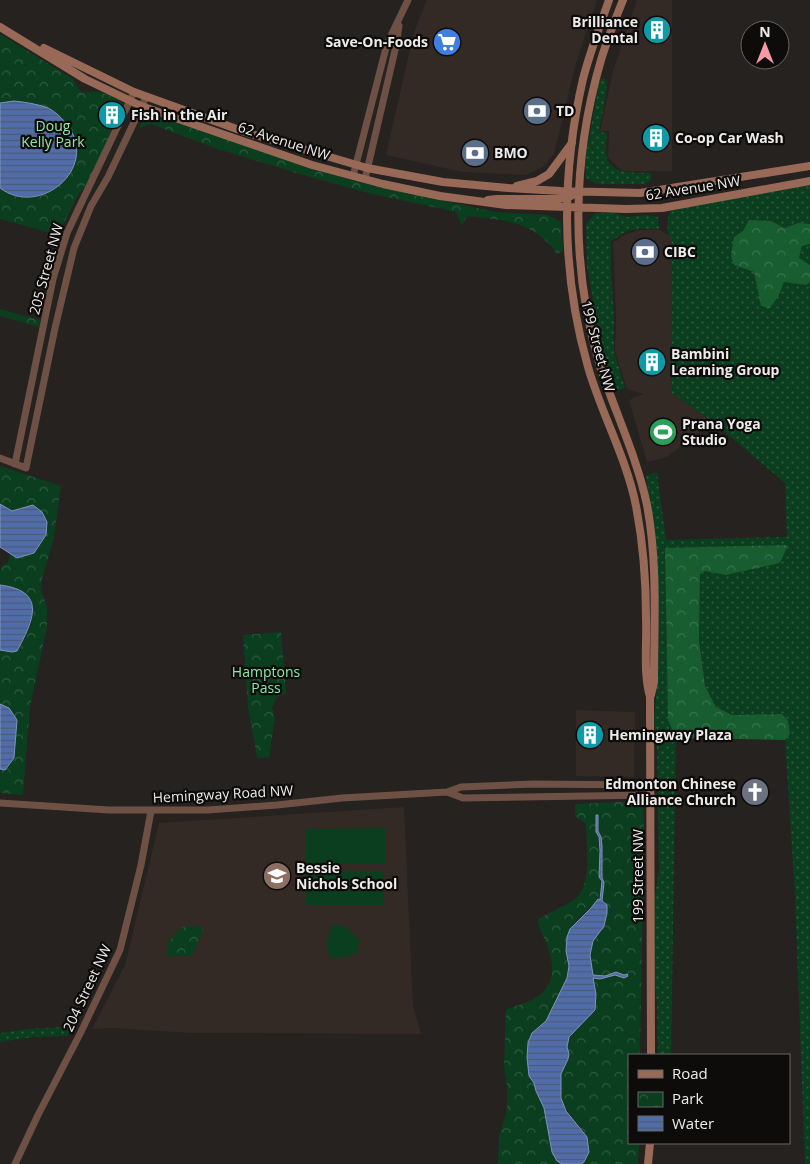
<svg xmlns="http://www.w3.org/2000/svg" width="810" height="1164" viewBox="0 0 810 1164" font-family="'Open Sans',sans-serif">
<style>
.built{fill:#332a25}
.grass{fill:url(#grass-dots)}
.forest{fill:url(#forest-crowns)}
.park{fill:url(#park-crowns)}
.pitch{fill:#0a3e1e}
.water{fill:url(#water-rules);stroke:#8093bc}
.lines{fill:none;stroke-linecap:round;stroke-linejoin:round}
.tertiary{stroke:#6e5045;stroke-width:7}
.secondary{stroke:#996958;stroke-width:8}
.labels{text-anchor:middle;stroke-width:4.5;stroke-linejoin:round;paint-order:stroke}
.poi-label{font-size:14px;font-weight:bold;fill:#eeecea;stroke:#0d0c0b;text-anchor:start}
.park-label{font-size:14px;fill:#8de8a5;stroke:#0d0c0b}
.street-label{font-size:14px;fill:#eeecea;stroke:#0d0c0b}
</style>
<defs>
<pattern id="grass-dots" width="8" height="8" patternUnits="userSpaceOnUse" patternTransform="scale(1.25)"><rect width="8" height="8" fill="#0a3e1e"/><path d="M2 2h.1M6 6h.1" fill="none" stroke="#2e5a3f" stroke-width="1.8" stroke-linecap="round"/></pattern>
<pattern id="forest-crowns" width="20" height="18" patternUnits="userSpaceOnUse" patternTransform="scale(1.25)"><rect width="20" height="18" fill="#175d30"/><path d="M2 6a3 3 0 1 1 6 0M12 15a3 3 0 1 1 6 0" fill="none" stroke="#39744e"/></pattern>
<pattern id="park-crowns" width="20" height="18" patternUnits="userSpaceOnUse" patternTransform="scale(1.25)"><rect width="20" height="18" fill="#0a3e1e"/><path d="M2 6a3 3 0 1 1 6 0M12 15a3 3 0 1 1 6 0" fill="none" stroke="#2e5a3f"/></pattern>
<pattern id="water-rules" width="6" height="5" patternUnits="userSpaceOnUse" patternTransform="scale(1.25)"><rect width="6" height="5" fill="#516da9"/><path d="M0 2.5h6" fill="none" stroke="#4c5a78"/></pattern>
</defs>
<rect width="100%" height="100%" fill="#252220"/>
<path class="built" d="M427,0H597L576,63L554,154L544,166L526,175L462,172L386,155L414,32Z
M637,0H672V171H624L619,169L608,157L609,131H600L613,71Z
M638,230H660L668,235H672V393L713,422L667,457L647,462L629,400L643,394L627,389L615,351L616,317L613,241H617L622,236Z
M576,710L635,712L634,777L576,776Z
M404,807L413,1006L421,1034L191,1033L112,1028L92,1029L125,965L159,823Z"/>
<path class="grass" d="M600,78L606,79L607,88L599,132L607,133C607,140 605,150 607,158C613,176 636,172 651,173V180L645,184H597L586,178L585,160Z
M810,185V224L798,223L785,228L771,221L743,231L734,237V265L754,272L779,295L784,282L806,285L810,282V1164H805L795,895L785,740L790,734L782,714L732,715L716,707L705,686L699,640L700,574L705,571L726,575V547L665,548L668,720L676,738L671,1055H658L657,1006L654,972V901L659,870L657,747L654,718L658,674L659,617L656,547L646,475L657,473L666,540L787,537L785,483L713,422L672,393V236L668,235C668,226 665,215 674,209Z
M595,213H614L626,217L647,215L658,217L659,229C647,229 632,227 622,234C617,237 617,239 611,240V269L614,319V351L625,388L619,390L611,384L594,322L592,294L587,266L586,224Z
M810,244V265L799,258L802,245Z
M74,1022L67,1036L33,1037L0,1042V1033L29,1029L63,1027Z"/>
<path class="forest" d="M749,220L771,221L785,228L798,223L810,224V244L802,246L799,258L810,265V282L806,285L784,282L779,295L770,308L761,306L754,272L734,265L731,256L734,237L743,231Z
M788,545L780,563L726,575L705,571L700,574L699,640L705,686L716,707L732,715L782,714L788,721L790,734L785,740L676,738L668,720L665,548Z"/>
<path class="park" d="M0,34L73,79C83,101 87,88 102,93C110,95 117,99 124,104L90,179L78,195L58,235L0,219Z
M151,114L268,152L302,166L362,183L496,212L548,215L561,222L563,251L556,255C556,249 552,247 548,243C525,219 498,220 467,216L462,226L456,212L368,193L296,173L215,148L151,124L139,128L145,115Z
M0,309L40,320L39,327L0,316Z
M0,466L61,486L54,537L41,583L42,593L47,607V627L30,707L23,795L0,793V769L5,770L14,758L15,740L9,708L0,704V650L12,652L31,625L33,607L14,587L0,585V569L8,562L10,554L0,547L17,558L46,535L47,522L42,512L12,511L0,504Z
M281,632L286,693L277,697L272,708L275,718L269,757L257,758L248,707L243,635Z
M643,801L644,831L640,1055H629V1143H639L638,1164H581L584,1162L587,1137C572,1115 556,1105 561,1075C562,1069 567,1064 568,1057C569,1053 567,1051 567,1046C567,1035 587,1018 595,1010L596,994L593,977C602,979 607,975 615,975C620,975 622,978 628,976L616,972L605,976L593,975L590,955L593,941L604,926L607,913L602,902L604,883L602,878C602,867 603,855 602,844C601,837 598,831 599,824L596,821C599,847 602,874 600,901L598,899C590,910 576,918 570,930C562,946 570,955 569,968C568,980 553,1011 546,1021C543,1025 536,1029 532,1033L529,1076L534,1083L536,1091L544,1108L549,1137L551,1139C551,1148 554,1159 562,1164H498L499,1136L507,1110V1086L504,1067L506,1009C546,999 562,983 546,942C542,932 539,932 538,920C549,912 561,908 572,901C594,888 586,847 586,824L575,816V804Z
M203,926L201,936L192,956H166L168,943L181,927Z"/>
<path class="pitch" d="M385,828V864H306V829Z
M306,871H384V905H306Z
M332,925L345,926L359,940L357,953L347,957L330,958L326,943Z"/>
<path class="water" d="M14,101C24,102 38,104 48,108C56,112 62,118 68,126C99,168 40,218 0,188V103Z
M0,504L12,511L33,505L42,512L47,522L46,535L34,553L17,558L0,547Z
M0,585C48,591 33,621 17,651L12,652L0,650Z
M0,704L9,708L17,720L14,758L5,770L0,769Z
M596,815H598V831L601,837L602,846V878L604,883L602,901L607,905V913L604,926L593,941L590,955L593,975L605,976L616,972L624,975L627,974L628,976L624,978L615,975L600,979L593,978L596,994L595,1010L569,1037L567,1047L569,1054L568,1059L561,1074V1098L566,1111L587,1137L589,1152L584,1162L581,1164H562L557,1161L552,1152L544,1108L536,1091L534,1083L529,1076L527,1057L528,1043L532,1033L546,1021L567,978L569,966L566,951L567,937L570,929L591,908L598,899L600,900L602,881L599,877L600,851L599,837L596,832Z"/>
<g class="lines">
<path class="tertiary" d="M353,176L387,44L408,0
M365,179L396,46L399,26
M0,458L26,468L55,328L74,248L91,206L108,177L146,97
M15,464L53,279L67,233L134,92
M447,792L463,798L651,795
M0,803L109,810H208L277,805L342,798L447,792L461,787L533,784L651,785
M15,1164L38,1115L81,1032L120,950L141,865L151,811"/>
<path class="secondary" d="M609,0C600,26 590,52 583,79C561,174 561,273 588,367C601,413 627,459 636,506C643,542 646,581 646,618C647,645 643,672 650,697L651,1055
M623,0C615,20 607,40 601,60C572,159 570,267 600,366C615,412 637,457 647,505C658,563 654,624 654,682L651,695
M0,27L85,79L141,106L312,165L383,184L440,196L506,205L626,209L662,208L810,181
M44,48L134,92L245,132L367,168L443,182L508,188L561,191L640,193L810,166
M517,186L537,181L549,174L572,143
M488,200L497,199H560L571,196
M648,1164L650,1143"/>
</g>
<defs>
<symbol id="building-disc" viewBox="-11 -11 22 22"><circle r="9.5" fill="#0f9aa8" stroke="#0d0c0b"/><path d="M-4-6H4V6H1V3H-1V6H-4ZM-2.5-4.3h1.7v1.8h-1.7ZM.8-4.3h1.7v1.8H.8ZM-2.5-1h1.7V.8h-1.7ZM.8-1h1.7V.8H.8Z" fill="#fff"/></symbol>
<symbol id="supermarket-disc" viewBox="-11 -11 22 22"><circle r="9.5" fill="#3f7fe0" stroke="#0d0c0b"/><path d="M-6-5.5h2.5l.6 2H6L4.5 2H-2.5L-4.4-4H-6ZM-1.5 3.2a1.3 1.3 0 1 0 .1 0ZM3 3.2a1.3 1.3 0 1 0 .1 0Z" fill="#fff"/></symbol>
<symbol id="bank-disc" viewBox="-11 -11 22 22"><circle r="9.5" fill="#5c6f8a" stroke="#0d0c0b"/><path d="M-6-4H6V4H-6ZM0-2.3a2.3 2.3 0 1 0 0 4.6a2.3 2.3 0 1 0 0-4.6Z" fill="#fff"/></symbol>
<symbol id="stadium-disc" viewBox="-11 -11 22 22"><circle r="9.5" fill="#2e9e5b" stroke="#0d0c0b"/><path d="M0-5a6.5 5 0 1 0 0 10a6.5 5 0 1 0 0-10ZM-3.5-1.8h7v3.6h-7Z" fill="#fff"/></symbol>
<symbol id="church-disc" viewBox="-11 -11 22 22"><circle r="9.5" fill="#6b7280" stroke="#0d0c0b"/><path d="M-1.2-6h2.4v3.5h3.3v2.4h-3.3V6h-2.4V-.1h-3.3v-2.4h3.3Z" fill="#fff"/></symbol>
<symbol id="school-disc" viewBox="-11 -11 22 22"><circle r="9.5" fill="#8d6e63" stroke="#0d0c0b"/><path d="M0-5L7-2L0 1L-7-2ZM-4 1L0 2.5L4 1V4Q0 6-4 4Z" fill="#fff"/></symbol>
</defs>
<g fill-rule="evenodd">
<use href="#building-disc" x="641" y="14" width="32" height="32"/>
<use href="#supermarket-disc" x="431" y="26" width="32" height="32"/>
<use href="#bank-disc" x="521" y="95" width="32" height="32"/>
<use href="#building-disc" x="96" y="99" width="32" height="32"/>
<use href="#building-disc" x="640" y="122" width="32" height="32"/>
<use href="#bank-disc" x="459" y="137" width="32" height="32"/>
<use href="#bank-disc" x="629" y="236" width="32" height="32"/>
<use href="#building-disc" x="636" y="346" width="32" height="32"/>
<use href="#stadium-disc" x="647" y="416" width="32" height="32"/>
<use href="#building-disc" x="574" y="719" width="32" height="32"/>
<use href="#church-disc" x="739" y="776" width="32" height="32"/>
<use href="#school-disc" x="261" y="860" width="32" height="32"/>
</g>
<g class="labels">
<g class="poi-label">
<text x="638" y="27" text-anchor="end">Brilliance<tspan x="638" dy="16">Dental</tspan></text>
<text x="428" y="47" text-anchor="end">Save-On-Foods</text>
<text x="556" y="116">TD</text>
<text x="131" y="120">Fish in the Air</text>
<text x="675" y="143">Co-op Car Wash</text>
<text x="494" y="158">BMO</text>
<text x="664" y="257">CIBC</text>
<text x="671" y="359">Bambini<tspan x="671" dy="16">Learning Group</tspan></text>
<text x="682" y="429">Prana Yoga<tspan x="682" dy="16">Studio</tspan></text>
<text x="609" y="740">Hemingway Plaza</text>
<text x="736" y="789" text-anchor="end">Edmonton Chinese<tspan x="736" dy="16">Alliance Church</tspan></text>
<text x="296" y="873">Bessie<tspan x="296" dy="16">Nichols School</tspan></text>
</g>
<g class="park-label">
<text x="53" y="131">Doug<tspan x="53" dy="16">Kelly Park</tspan></text>
<text x="266" y="677">Hamptons<tspan x="266" dy="16">Pass</tspan></text>
</g>
<g class="street-label">
<text transform="translate(284 141) rotate(18)" y="5">62 Avenue NW</text>
<text transform="translate(693 188) rotate(-9)" y="5">62 Avenue NW</text>
<text transform="translate(46 269) rotate(-75)" y="5">205 Street NW</text>
<text transform="translate(598 346) rotate(75)" y="5">199 Street NW</text>
<text transform="translate(223 794) rotate(-3)" y="5">Hemingway Road NW</text>
<text transform="translate(638 876) rotate(-90)" y="5">199 Street NW</text>
<text transform="translate(87 988) rotate(-65)" y="5">204 Street NW</text>
</g>
</g>
<rect x="628" y="1054" width="162" height="90" fill="#0d0c0b" stroke="#676664"/>
<rect x="638" y="1070" width="25" height="8" fill="#996958" stroke="#676664"/>
<text x="672" y="1079" font-size="15" fill="#eeecea">Road</text>
<rect x="638" y="1092" width="25" height="15" fill="url(#park-crowns)" stroke="#676664"/>
<text x="672" y="1104" font-size="15" fill="#eeecea">Park</text>
<rect x="638" y="1116" width="25" height="15" fill="url(#water-rules)" stroke="#676664"/>
<text x="672" y="1129" font-size="15" fill="#eeecea">Water</text>
<g transform="translate(765 45)"><circle r="24" fill="#0d0c0b" stroke="#676664"/>
<path d="M0-4L9 19L0 12L-9 19Z" fill="#f49aa2"/>
<text y="-8" font-size="14" font-weight="bold" text-anchor="middle" fill="#eeecea">N</text>
</g>
</svg>
